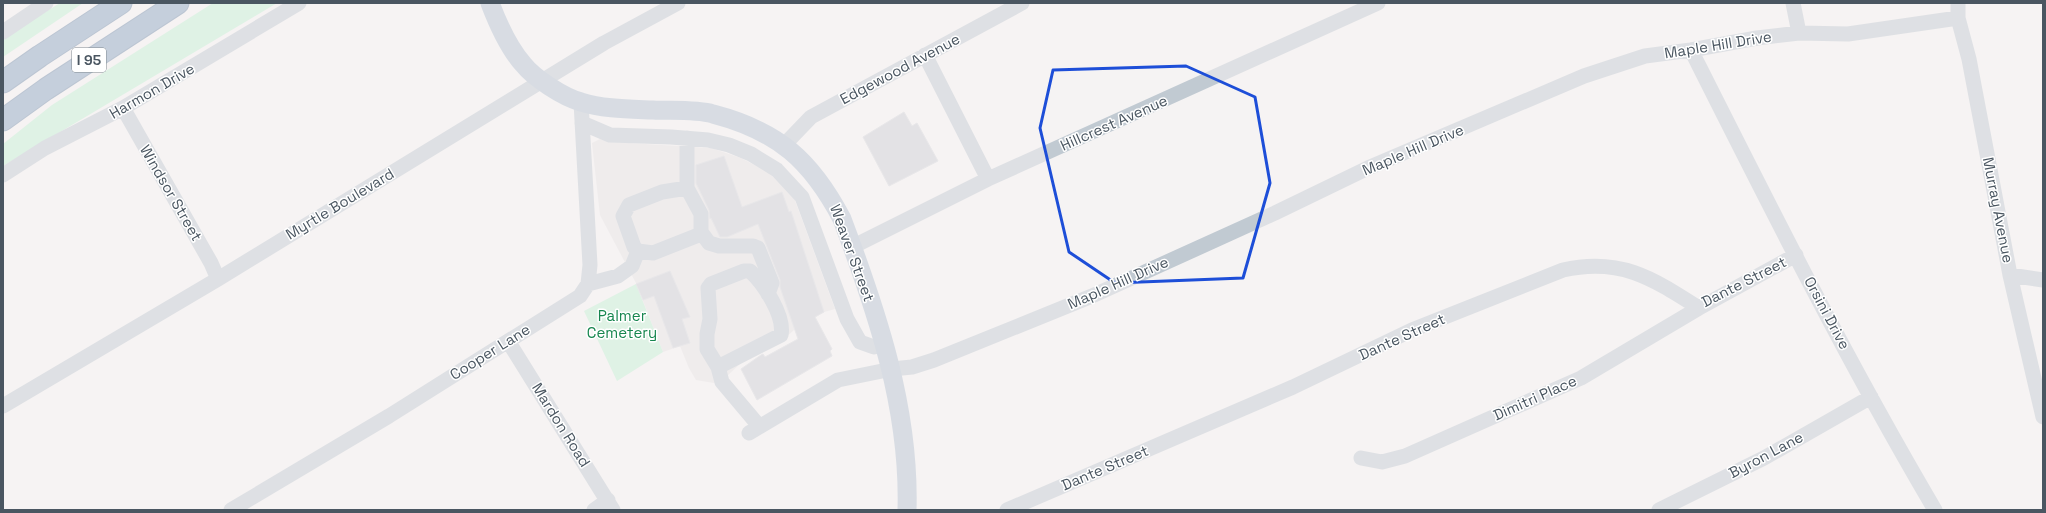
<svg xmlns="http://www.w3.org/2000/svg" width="2046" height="513" viewBox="0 0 2046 513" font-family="'Space Grotesk',sans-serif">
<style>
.education{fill:#e6e4e5}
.green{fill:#c3f1d5}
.building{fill:#cdcfd5;stroke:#d7d9de}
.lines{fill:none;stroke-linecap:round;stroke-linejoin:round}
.highway-casing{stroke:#7690ad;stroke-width:23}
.minor{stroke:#c1cad2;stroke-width:15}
.major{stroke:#b3c2d1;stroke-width:19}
.highway{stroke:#8ba5c1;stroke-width:21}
.marked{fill:none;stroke:#1d4ed8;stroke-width:3;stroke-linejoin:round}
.labels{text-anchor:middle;stroke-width:3;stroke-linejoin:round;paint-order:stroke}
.shield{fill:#fff;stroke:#808990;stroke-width:1}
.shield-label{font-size:14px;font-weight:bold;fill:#4a5661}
.street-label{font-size:15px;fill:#4a5661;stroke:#fff}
.park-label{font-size:15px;fill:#17864f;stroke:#fff}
</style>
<rect width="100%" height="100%" fill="#f5f3f3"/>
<path class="education" d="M600,139L612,142L711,148L741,158L768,172L793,195L835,309L824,312L795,329L783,340L744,360L726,377L714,383L696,380L689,368L680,346L663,352L636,283L600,215L592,143Z"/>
<path class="green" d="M60,3H83L3,57V38Z
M213,3H277L3,166V144L52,105Z
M636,284L663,352L617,381L584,311Z"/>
<path class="building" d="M904,112L912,126L917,123L938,161L889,186L863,137Z
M724,156L742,207L782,192L789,212L791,211L824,312L815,317L832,349L830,351L832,356L757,400L741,369L761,355L763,354L765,357L798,339L780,287V280L758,224L727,237H720L711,218L710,219L709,210L696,183V165Z
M670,271L690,317L682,319L690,343L673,348L654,296L643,300L636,284Z"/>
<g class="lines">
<defs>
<path id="highway" d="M3,82L40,56L121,3
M3,120L46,89L178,3"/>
</defs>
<use href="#highway" class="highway-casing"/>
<path class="minor" d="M1793,3L1799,33
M1958,3V18L1969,59L2010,275L2043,417
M3,32L46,3
M1691,50C1769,205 1847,361 1935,510
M925,55L988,179
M123,108L211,263L218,279
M582,123L610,135L671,137L708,140L729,145L751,154L777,170L802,197L847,319L860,342L874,347L884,345
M687,138V188L701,214V232L696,236L653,253L638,251L634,247L623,216L629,205L662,192L687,188
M785,144L811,117L1022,3
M3,175L45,148L123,108L299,3
M701,232L709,243L719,246H753L758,248L772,283L768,294
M852,247L988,179L1378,3
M2010,275L2043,280
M588,284L618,276L632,266L638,251
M508,341L613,510
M718,367L781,335C785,316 764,284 750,271H744L711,284L708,288L710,319L707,334V349L718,367L722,382L759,426
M3,406L218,279L604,43L678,3
M749,433L838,380L892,369L912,367L934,360L1092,296L1275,213L1368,168L1584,76L1645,56L1691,50L1757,38L1799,33L1848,34L1958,18
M1361,458L1382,462L1405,456L1581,378L1699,308
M231,510L389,416L580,296L588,284L590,265L581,102
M594,510L608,500
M1007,510L1293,387L1412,330L1563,270C1620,257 1652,278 1699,308L1796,255
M1659,510L1764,458L1871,397"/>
<path class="major" d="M490,3C498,24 508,47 523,64C534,78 563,97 581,102C603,109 629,109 653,110C671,111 696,109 713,114C778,131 811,160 842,219C877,312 910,409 907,510"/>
<use href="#highway" class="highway"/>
</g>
<path d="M0 0H2046V513H0ZM1186,66L1255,97L1270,183L1243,278L1115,283L1069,252L1040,128L1053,70Z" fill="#f5f3f3" fill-opacity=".55" fill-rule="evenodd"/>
<path class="marked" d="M1186,66L1255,97L1270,183L1243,278L1115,283L1069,252L1040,128L1053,70Z"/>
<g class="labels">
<rect class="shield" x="72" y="48" width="34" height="24" rx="3"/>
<g class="shield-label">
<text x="89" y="65">I 95</text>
</g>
<g class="street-label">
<text transform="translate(1718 45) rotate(-9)" y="5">Maple Hill Drive</text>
<text transform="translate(900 69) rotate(-28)" y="5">Edgewood Avenue</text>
<text transform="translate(152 91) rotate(-30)" y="5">Harmon Drive</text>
<text transform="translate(1114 123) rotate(-24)" y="5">Hillcrest Avenue</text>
<text transform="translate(1413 150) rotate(-23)" y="5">Maple Hill Drive</text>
<text transform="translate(171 193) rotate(60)" y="5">Windsor Street</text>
<text transform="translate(340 204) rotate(-31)" y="5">Myrtle Boulevard</text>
<text transform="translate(1998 210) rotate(79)" y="5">Murray Avenue</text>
<text transform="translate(852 253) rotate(70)" y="5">Weaver Street</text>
<text transform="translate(1744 282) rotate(-27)" y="5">Dante Street</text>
<text transform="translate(1118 283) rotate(-24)" y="5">Maple Hill Drive</text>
<text transform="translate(1827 313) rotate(62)" y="5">Orsini Drive</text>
<text transform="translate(1402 337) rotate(-24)" y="5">Dante Street</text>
<text transform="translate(490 352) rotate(-32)" y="5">Cooper Lane</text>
<text transform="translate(1535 398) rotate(-24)" y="5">Dimitri Place</text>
<text transform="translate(561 425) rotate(58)" y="5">Mardon Road</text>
<text transform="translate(1766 455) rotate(-28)" y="5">Byron Lane</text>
<text transform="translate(1105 468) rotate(-23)" y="5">Dante Street</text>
</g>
<g class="park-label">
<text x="622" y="321">Palmer<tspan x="622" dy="17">Cemetery</tspan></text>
</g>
</g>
<rect width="2046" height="513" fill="none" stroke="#4a5661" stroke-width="8"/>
</svg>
